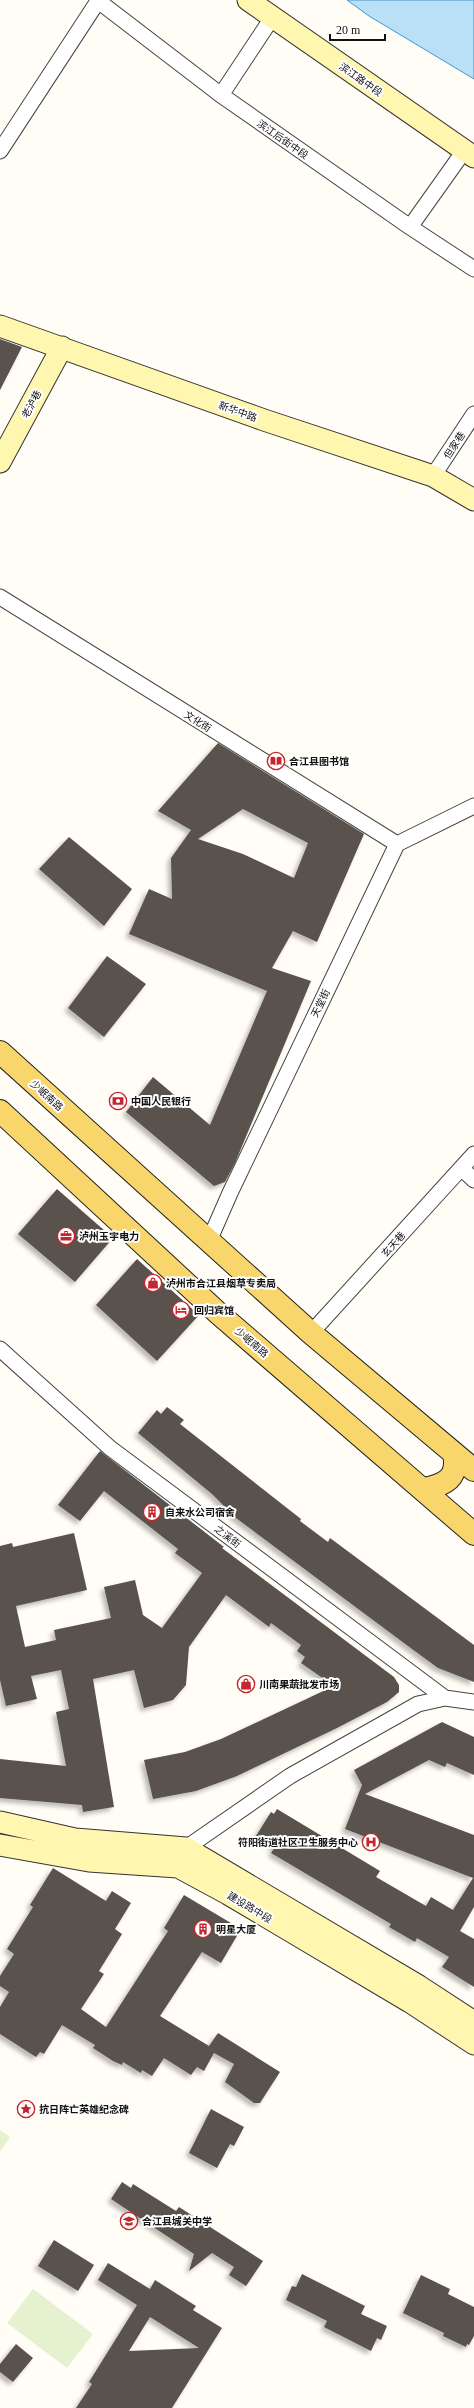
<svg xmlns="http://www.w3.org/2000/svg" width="474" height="2408" viewBox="0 0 474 2408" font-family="'Times New Roman','Noto Sans SC',serif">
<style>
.pitch{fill:#e6f2cf}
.water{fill:#b9e0f7;stroke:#3f96cf}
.building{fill:#5a524d;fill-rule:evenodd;filter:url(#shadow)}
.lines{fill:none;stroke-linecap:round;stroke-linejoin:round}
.street-casing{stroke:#444;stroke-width:17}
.secondary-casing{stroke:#333;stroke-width:23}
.primary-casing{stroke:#222;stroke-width:24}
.street{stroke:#fff;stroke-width:15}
.secondary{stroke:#fff6b0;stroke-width:21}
.primary{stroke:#f9d66b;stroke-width:22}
.labels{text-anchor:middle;stroke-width:4;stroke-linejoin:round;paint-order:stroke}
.street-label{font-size:10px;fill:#111;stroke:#fff}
.poi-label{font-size:10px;font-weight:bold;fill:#111;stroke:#fff;text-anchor:start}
</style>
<defs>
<filter id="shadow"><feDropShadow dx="-3.5" dy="3.5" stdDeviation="2" flood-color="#0004"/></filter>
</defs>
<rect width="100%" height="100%" fill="#fffdf5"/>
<path class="pitch" d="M0,2130L10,2137L0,2152Z
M33,2289L93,2334L67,2368L7,2323Z"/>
<path class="water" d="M347,0H474V79L369,16Z"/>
<path class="building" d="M0,339L22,347L0,390Z
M218,743L364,834L317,942L293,931L272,968L311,981L235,1163L225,1182L214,1186L126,1112L153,1077L210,1125L267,991L129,934L149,889L172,899L171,858L191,830L158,811ZM243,809L308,843L294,878L243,854L198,839Z
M69,837L132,889L104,926L39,869Z
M107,956L146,984L104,1037L68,1008Z
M57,1189L113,1238L75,1282L18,1234Z
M137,1259L199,1315L157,1361L96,1305Z
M167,1407L184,1420L180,1424L301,1519L300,1521L328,1542L330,1538L474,1645V1682L438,1668L412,1649L236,1518L212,1494L138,1433L157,1410L161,1414Z
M100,1451L224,1547L222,1548L394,1677L399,1685V1692L387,1702L337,1728L237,1776L196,1791L153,1799L144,1760L185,1752L221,1739L334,1686L301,1663L305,1657L297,1651L301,1645L271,1623L269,1627L226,1595L189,1647L186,1685L173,1700L144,1708L134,1670L93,1679L114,1807L83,1812L82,1805L0,1798V1759L66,1766L56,1712L69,1709L61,1670L31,1676L37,1699L6,1706L0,1680V1546L12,1543L13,1547L74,1533L87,1590L16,1606L25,1647L56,1640L54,1630L111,1618L104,1587L135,1580L143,1615L162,1628L202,1573L175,1553L178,1549L104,1491L80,1521L58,1505Z
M442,1722L474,1737V1775L447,1763L445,1767L429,1760L365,1794L474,1835V1907L460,1931L474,1939V1987L442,1967L449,1957L417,1938L415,1942L389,1927L391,1924L271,1853L275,1847L256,1836L271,1812L274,1814L277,1809L380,1871L376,1877L426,1906L431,1897L453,1910L473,1878L345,1829L362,1785L354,1770Z
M53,1868L106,1901L112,1891L131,1903L115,1929L122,1934L99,1971L104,1974L81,2009L106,2027L168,1931L164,1928L184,1895L241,1929L221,1963L202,1952L160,2016L209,2046L218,2033L280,2072L260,2103H254L225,2082L234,2064L214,2053L204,2071L197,2067L191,2075L164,2058L152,2076L142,2070L141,2073L123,2062L122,2065L113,2061L93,2048L95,2045L62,2025L44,2054L40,2052L36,2057L0,2034V2007L9,1992L0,1986V1976L14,1954L7,1949L33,1907L30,1905Z
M211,2109L244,2127L234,2146L230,2144L217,2168L189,2153Z
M122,2182L131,2188L133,2184L176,2211L179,2207L263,2261L246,2286L229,2275L234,2267L212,2253L189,2271L194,2254L111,2199Z
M54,2240L94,2265L78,2291L38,2266Z
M108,2263L150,2289L155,2280L196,2306L193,2310L222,2328L172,2408H76L92,2384L89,2382L137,2305L98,2280ZM150,2317L199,2348L129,2351Z
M302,2274L365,2306L361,2314L387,2326L381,2340L377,2338L371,2351L324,2327L327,2321L286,2300L292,2286L296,2287Z
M421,2275L450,2289L448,2294L474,2307V2336L469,2345L467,2344L466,2347L443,2336L444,2333L403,2313Z
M16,2344L33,2358L13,2382L0,2372V2364Z"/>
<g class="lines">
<defs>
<path id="street" d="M97,0L221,95L410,227L474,269
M221,95L272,18
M0,151L98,1
M410,227L464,151
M433,476L474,414
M0,597L397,844
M461,1168L474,1180
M209,1241L230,1193L397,844L474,806
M311,1333L474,1154
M0,1349L110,1448L445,1698
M182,1857L186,1848L290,1776L418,1704L445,1698L474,1702"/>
<path id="secondary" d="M248,0L474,157
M0,326L264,420L433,476L474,500
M0,462L62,347
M0,1822L75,1839L186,1848L419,1986L474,2022
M0,1845L89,1861L178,1867L228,1894L410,2002L474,2044"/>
<path id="primary" d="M0,1052L311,1333L474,1470
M0,1111L218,1313L474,1534
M424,1489C445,1485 459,1478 454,1454"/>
</defs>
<use href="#street" class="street-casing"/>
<use href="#secondary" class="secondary-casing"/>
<use href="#primary" class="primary-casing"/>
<use href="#street" class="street"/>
<use href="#secondary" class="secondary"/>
<use href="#primary" class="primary"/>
</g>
<defs>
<symbol id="library-ring" viewBox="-11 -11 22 22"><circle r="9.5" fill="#fff" stroke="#c4262e" stroke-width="1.5"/><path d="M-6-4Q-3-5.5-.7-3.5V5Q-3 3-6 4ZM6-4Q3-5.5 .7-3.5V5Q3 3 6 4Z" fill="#c4262e"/></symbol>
<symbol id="bank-ring" viewBox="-11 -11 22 22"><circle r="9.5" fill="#fff" stroke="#c4262e" stroke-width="1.5"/><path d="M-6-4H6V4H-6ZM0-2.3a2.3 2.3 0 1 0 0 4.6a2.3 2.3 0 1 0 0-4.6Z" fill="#c4262e"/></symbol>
<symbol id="office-ring" viewBox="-11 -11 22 22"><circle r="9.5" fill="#fff" stroke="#c4262e" stroke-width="1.5"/><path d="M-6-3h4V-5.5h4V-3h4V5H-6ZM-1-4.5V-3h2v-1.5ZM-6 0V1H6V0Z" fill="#c4262e"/></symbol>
<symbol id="shop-ring" viewBox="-11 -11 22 22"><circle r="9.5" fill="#fff" stroke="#c4262e" stroke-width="1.5"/><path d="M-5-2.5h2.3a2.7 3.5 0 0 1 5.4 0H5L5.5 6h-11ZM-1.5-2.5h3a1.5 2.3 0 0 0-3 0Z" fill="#c4262e"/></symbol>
<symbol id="hotel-ring" viewBox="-11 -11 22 22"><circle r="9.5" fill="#fff" stroke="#c4262e" stroke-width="1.5"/><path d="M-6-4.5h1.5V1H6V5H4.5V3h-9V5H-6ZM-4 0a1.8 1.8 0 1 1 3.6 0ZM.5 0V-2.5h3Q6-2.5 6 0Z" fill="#c4262e"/></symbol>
<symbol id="building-ring" viewBox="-11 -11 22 22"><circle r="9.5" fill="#fff" stroke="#c4262e" stroke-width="1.5"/><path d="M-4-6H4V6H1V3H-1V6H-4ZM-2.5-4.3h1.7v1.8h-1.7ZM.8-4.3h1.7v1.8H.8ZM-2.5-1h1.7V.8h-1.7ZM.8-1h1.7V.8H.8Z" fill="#c4262e"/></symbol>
<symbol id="hospital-ring" viewBox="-11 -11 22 22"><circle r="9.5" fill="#fff" stroke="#c4262e" stroke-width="1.5"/><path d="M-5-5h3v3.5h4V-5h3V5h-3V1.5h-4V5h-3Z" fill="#c4262e"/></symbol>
<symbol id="sight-ring" viewBox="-11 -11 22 22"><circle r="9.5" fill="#fff" stroke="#c4262e" stroke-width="1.5"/><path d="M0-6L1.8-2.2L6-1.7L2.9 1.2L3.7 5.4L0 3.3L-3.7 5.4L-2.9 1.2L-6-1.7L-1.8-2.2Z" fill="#c4262e"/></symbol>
<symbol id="school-ring" viewBox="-11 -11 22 22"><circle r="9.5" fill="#fff" stroke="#c4262e" stroke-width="1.5"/><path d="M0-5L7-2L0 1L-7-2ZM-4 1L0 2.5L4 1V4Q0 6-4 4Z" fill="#c4262e"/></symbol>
</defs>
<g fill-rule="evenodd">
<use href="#library-ring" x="266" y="751" width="20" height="20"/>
<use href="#bank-ring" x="108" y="1091" width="20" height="20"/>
<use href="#office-ring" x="56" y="1226" width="20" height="20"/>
<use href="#shop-ring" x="143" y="1273" width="20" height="20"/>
<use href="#hotel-ring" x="171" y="1300" width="20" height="20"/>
<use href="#building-ring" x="142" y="1502" width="20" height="20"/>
<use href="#shop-ring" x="236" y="1674" width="20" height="20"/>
<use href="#hospital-ring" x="361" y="1832" width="20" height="20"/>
<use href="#building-ring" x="193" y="1919" width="20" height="20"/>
<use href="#sight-ring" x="16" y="2099" width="20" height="20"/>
<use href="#school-ring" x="119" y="2211" width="20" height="20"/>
</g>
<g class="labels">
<g class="street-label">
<text transform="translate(361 79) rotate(35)" y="4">滨江路中段</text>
<text transform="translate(283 139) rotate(35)" y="4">滨江后街中段</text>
<text transform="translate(31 404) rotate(-62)" y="4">老泸巷</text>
<text transform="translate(238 411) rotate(20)" y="4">新华中路</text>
<text transform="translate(454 445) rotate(-56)" y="4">但家巷</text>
<text transform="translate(198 721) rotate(32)" y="4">文化街</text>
<text transform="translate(320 1003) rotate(-64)" y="4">天堂街</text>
<text transform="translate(47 1095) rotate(42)" y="4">少岷南路</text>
<text transform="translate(393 1244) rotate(-48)" y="4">玄天巷</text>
<text transform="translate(252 1342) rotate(41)" y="4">少岷南路</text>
<text transform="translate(228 1536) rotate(37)" y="4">之溪街</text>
<text transform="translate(250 1907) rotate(31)" y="4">建设路中段</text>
</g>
<g class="poi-label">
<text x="289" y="765">合江县图书馆</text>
<text x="131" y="1105">中国人民银行</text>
<text x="79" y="1240">泸州玉宇电力</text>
<text x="166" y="1287">泸州市合江县烟草专卖局</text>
<text x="194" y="1314">回归宾馆</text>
<text x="165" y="1516">自来水公司宿舍</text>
<text x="259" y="1688">川南果蔬批发市场</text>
<text x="358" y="1846" text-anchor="end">符阳街道社区卫生服务中心</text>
<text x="216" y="1933">明星大厦</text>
<text x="39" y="2113">抗日阵亡英雄纪念碑</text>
<text x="142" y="2225">合江县城关中学</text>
</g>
</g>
<path d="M330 34v6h55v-6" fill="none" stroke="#111111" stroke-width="2"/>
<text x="336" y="34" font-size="12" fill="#111111" stroke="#ffffff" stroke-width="3" paint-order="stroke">20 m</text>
</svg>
